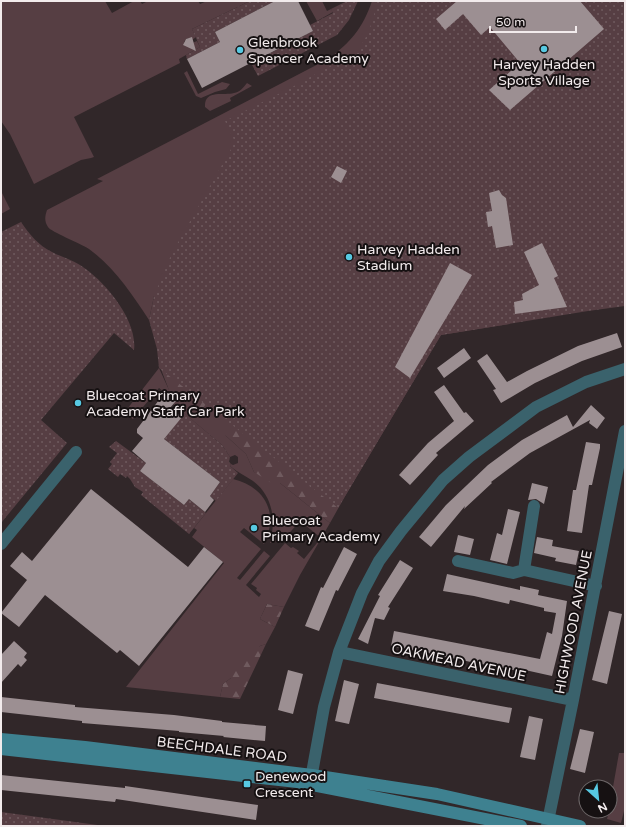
<svg xmlns="http://www.w3.org/2000/svg" width="626" height="827" viewBox="0 0 626 827" font-family="'Varela Round',sans-serif">
<style>
.green{fill:#563e43}
.forest{fill:url(#forest-firs)}
.park{fill:url(#park-dots)}
.building{fill:#9c8f92}
.lines{fill:none;stroke-linecap:round;stroke-linejoin:round}
.street{stroke:#3a626c;stroke-width:12}
.secondary{stroke:#3e8190;stroke-width:12}
.poi-dot{fill:#57c9e2;stroke:#161112;stroke-width:1.5}
.labels{text-anchor:middle;stroke-width:4;stroke-linejoin:round;paint-order:stroke}
.poi-label{font-size:14px;fill:#f2ebec;stroke:#161112;text-anchor:start}
.street-label{font-size:14px;fill:#f2ebec;stroke:#161112}
</style>
<defs>
<pattern id="forest-firs" width="22" height="20" patternUnits="userSpaceOnUse"><rect width="22" height="20" fill="#563e43"/><path d="M5 1l3.5 6h-7zM16 11l3.5 6h-7z" fill="#6f5a5e"/></pattern>
<pattern id="park-dots" width="8" height="8" patternUnits="userSpaceOnUse"><rect width="8" height="8" fill="#563e43"/><path d="M2 2h.1M6 6h.1" fill="none" stroke="#6f5a5e" stroke-width="1.8" stroke-linecap="round"/></pattern>
</defs>
<rect width="100%" height="100%" fill="#312729"/>
<path class="green" d="M1,1H105L112,13L134,1H140L142,4L148,1H198L200,4L207,1H250L192,29L196,37L192,40L189,38L186,39L184,42L185,46L197,41L200,47L179,59L180,63L74,117L94,157L91,158L81,160L34,184L10,134L1,121Z
M306,1H322L327,11L331,9L333,12L317,21Z
M372,1H386L510,324L441,335L344,498L305,482L225,435L246,454L254,472L280,483L330,523L300,575L284,607L267,604L260,619L275,627L266,644L260,646L231,678L223,684L220,697L126,687L224,563L192,537L197,530L194,528L233,479C266,487 279,514 264,544L244,528L240,532L261,549L237,578L240,580L264,551L270,556L246,585L259,597L261,594L256,590L257,588L251,584L285,543L291,548L293,547L299,551L297,553L304,559L321,538L300,521L284,539L270,543C276,520 273,496 253,481C246,476 237,472 230,466L231,464L233,465L238,463V457L235,455L230,457L222,445L173,404L176,401L159,388L133,419L124,413L159,368L169,390L154,296L149,320C132,294 114,267 89,249C80,243 51,232 48,227C44,221 45,216 47,210L103,181L97,179L328,59C350,43 363,28 372,1Z
M187,71L198,94L222,82L230,84L226,89L215,92L201,98L196,96L184,73Z
M247,83L252,86L230,98L231,101L210,111L205,107C204,89 224,96 234,93C240,92 243,88 247,83Z
M1,191L10,209L1,214Z
M619,753H625V807L621,823L607,819L609,811H610V804Z"/>
<path class="forest" d="M159,364L205,398L206,404L197,416L169,390Z
M239,419L344,498L330,523L280,483L276,486L254,472L246,454L224,434L232,425Z
M267,604L284,607L275,627L260,619Z
M266,644L240,699L220,697L223,684L231,678V666C242,657 252,648 266,644Z"/>
<path class="park" d="M250,1H275L215,32L220,42L187,59L186,55L200,47L192,29Z
M347,1H358L349,20L337,35L258,76L251,63L313,31L310,25L333,13L331,9Z
M377,1H625V306L588,311L441,335L338,508L159,368L157,349L149,320L154,296L172,253L235,142L225,121L294,86L357,51C368,38 374,18 377,1Z
M21,222C30,235 38,245 52,252C61,257 71,259 80,265C104,280 138,320 134,350L114,333L41,420L67,443L1,523V232Z
M184,413L222,445L230,457L229,462L231,464L230,466L238,473L216,501L210,496L220,482L164,439Z
M116,441L146,463L140,471L184,505L189,499L206,513L189,534L141,495L143,492L135,487L130,479L127,476L126,478L120,474L118,477L108,469L112,464L110,462L117,453L109,447Z
M1,812L105,826H1Z"/>
<path class="building" d="M275,1H298L313,31L202,88L187,59L220,42L215,32Z
M457,1H580L604,29L510,110L489,90L520,63L490,27L481,35L463,14L445,30L436,19Z
M192,37L196,51L183,45L186,39Z
M337,166L347,171L341,183L331,177Z
M499,190L502,195L506,198L513,245L496,248L492,226L488,227L486,212L492,211L489,193Z
M542,243L558,276L554,278L567,307L515,314L514,302L523,300L522,294L539,285L524,252Z
M450,263L472,275L410,378L395,367Z
M617,333L622,347L582,361L535,383L501,403L493,390L496,389L477,361L487,354L507,382L527,371L578,346Z
M464,348L471,358L444,378L437,368Z
M444,385L464,413L466,412L474,421L436,453L438,455L410,485L399,475L428,443L454,421L434,392Z
M165,392L176,401L170,408L182,417L164,439L220,482L210,496L214,500L205,512L189,499L184,505L140,471L146,463L132,451L143,438L137,433V429Z
M591,405L605,418L597,429L589,423L590,420L530,453L491,482L492,483L464,509L465,506L431,547L419,537L446,505L488,465L522,440L567,415L573,427Z
M586,442L600,444V448L592,485H589L582,533L567,531L573,490H576Z
M532,483L548,487L544,504L536,499L528,500Z
M91,489L188,567L204,547L223,562L139,666L120,650L117,653L45,595L19,627L1,613L27,580L10,566L22,552L32,561Z
M508,509L520,512L507,564L490,560L497,533L502,535Z
M458,535L474,539L470,555L454,552Z
M537,537L553,540L552,546L579,551L576,565L555,561L556,558L534,553Z
M344,547L357,554L338,591L336,590L319,631L305,626L321,587L323,588Z
M400,560L413,568L388,607L390,608L384,620L375,618L368,644L358,639L380,596L378,595Z
M447,574L520,590V586L539,590L538,595L567,601L562,636L552,676L525,670V672L501,668L391,646L394,631L540,659L547,632L552,634L556,613L544,611V608L510,600L509,604L474,596L443,591Z
M609,611L622,614L607,684L592,680Z
M14,641L27,653L24,657L27,660L21,667L18,664L1,683V655Z
M288,670L303,674L293,714L278,710Z
M344,680L359,684L349,724L335,721Z
M377,683L512,708L509,723L374,698Z
M1,697L75,705V707L174,715L222,721V722L266,726L265,741L223,737L224,736L179,732V731L82,723V721L1,712Z
M529,716L543,719L535,760L520,757Z
M580,729L594,732L585,773L570,769Z
M1,775L125,788V786L258,805L256,820L116,799L115,802L1,790Z"/>
<g class="lines">
<path class="street" d="M1,544L76,452
M458,561L513,573L524,570L596,586
M524,570L534,506
M339,652L573,700
M310,784L324,707L339,652L362,593L379,561L401,531L443,480L469,457L536,407L586,382L625,369
M547,826L573,700L625,431"/>
<path class="secondary" d="M1,739L85,747L312,775L437,794L580,826
M1,749L297,782L521,826"/>
</g>
<g class="poi-dot">
<circle cx="544" cy="49" r="4"/>
<circle cx="240" cy="50" r="4"/>
<circle cx="349" cy="257" r="4"/>
<circle cx="78" cy="403" r="4"/>
<circle cx="254" cy="528" r="4"/>
<rect x="243" y="780" width="8" height="8" rx="2"/>
</g>
<g class="labels">
<g class="poi-label">
<text x="248" y="47">Glenbrook<tspan x="248" dy="16">Spencer Academy</tspan></text>
<text x="544" y="69" text-anchor="middle">Harvey Hadden<tspan x="544" dy="16">Sports Village</tspan></text>
<text x="357" y="254">Harvey Hadden<tspan x="357" dy="16">Stadium</tspan></text>
<text x="86" y="400">Bluecoat Primary<tspan x="86" dy="16">Academy Staff Car Park</tspan></text>
<text x="262" y="525">Bluecoat<tspan x="262" dy="16">Primary Academy</tspan></text>
<text x="255" y="781">Denewood<tspan x="255" dy="16">Crescent</tspan></text>
</g>
<g class="street-label">
<text transform="translate(573 622) rotate(-79)" y="5">HIGHWOOD AVENUE</text>
<text transform="translate(459 662) rotate(12)" y="5">OAKMEAD AVENUE</text>
<text transform="translate(222 749) rotate(7)" y="5">BEECHDALE ROAD</text>
</g>
</g>
<rect width="626" height="827" fill="none" stroke="#f2ebec" stroke-width="4"/>
<g transform="translate(598 799) rotate(153)"><circle r="19" fill="#161112" stroke="#6e6869"/>
<path d="M0-3L7 15L0 10L-7 15Z" fill="#57c9e2"/>
<text y="-6" font-size="11" font-weight="bold" text-anchor="middle" fill="#f2ebec">N</text>
</g>
<path d="M490 26v6h86v-6" fill="none" stroke="#f2ebec" stroke-width="2"/>
<text x="496" y="26" font-size="12" fill="#f2ebec" stroke="#161112" stroke-width="3" paint-order="stroke">50 m</text>
</svg>
